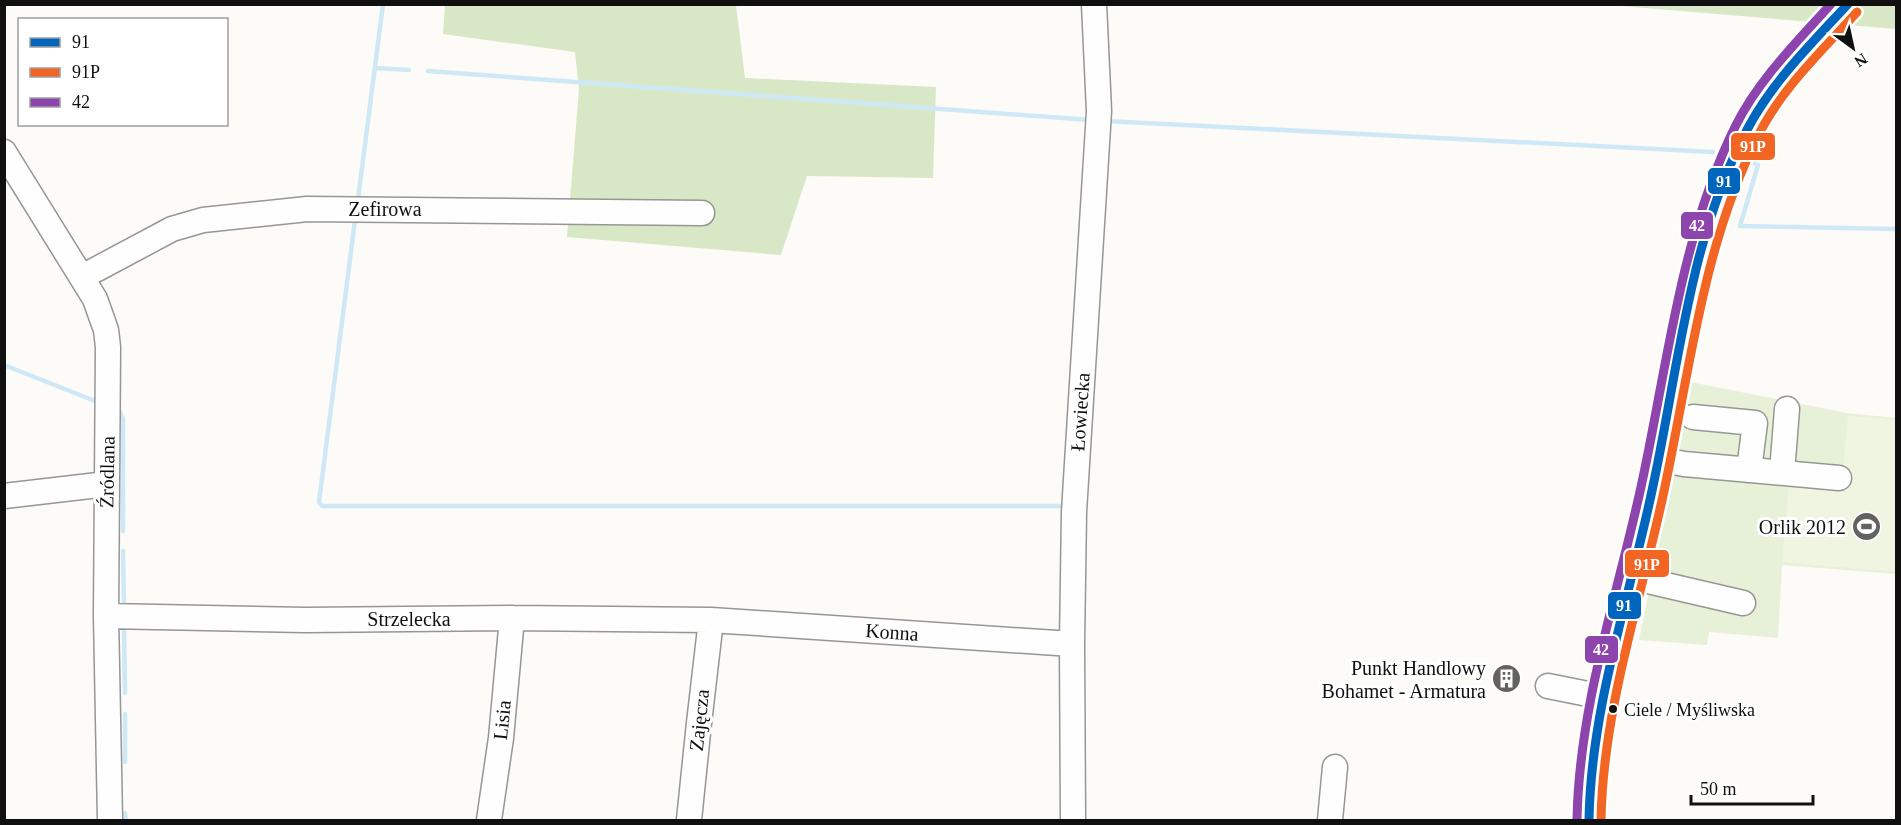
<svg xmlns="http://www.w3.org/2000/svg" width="1901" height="825" viewBox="0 0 1901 825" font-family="Georgia,serif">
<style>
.green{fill:#e7f1d8}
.forest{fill:#d8e8c6}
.pitch{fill:#f0f5e1}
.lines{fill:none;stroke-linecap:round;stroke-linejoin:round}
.stream{stroke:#cee8f6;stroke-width:4.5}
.minor-casing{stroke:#969694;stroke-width:27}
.minor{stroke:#fffefe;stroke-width:24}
.bus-1-casing{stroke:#fff;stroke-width:14}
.bus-2-casing{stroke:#fff;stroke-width:14}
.bus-3-casing{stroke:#fff;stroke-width:14}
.bus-1{stroke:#0065bd;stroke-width:9}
.bus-2{stroke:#f26522;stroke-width:9}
.bus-3{stroke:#8e44ad;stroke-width:9}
.bus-dot{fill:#101010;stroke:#fff;stroke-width:2}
.labels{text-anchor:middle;stroke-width:6;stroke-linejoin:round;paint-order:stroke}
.bus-label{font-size:18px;fill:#101010;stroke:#fff;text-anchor:start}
.street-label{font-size:20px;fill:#101010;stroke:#fff}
.poi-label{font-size:20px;fill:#101010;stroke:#fff;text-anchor:end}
.line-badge{stroke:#fff;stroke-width:2}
.badge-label{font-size:16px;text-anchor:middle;font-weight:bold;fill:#fff}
</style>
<rect width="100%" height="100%" fill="#fcfbf7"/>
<path class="green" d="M1690,382L1847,413L1896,418V574L1782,565L1778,638L1709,632L1707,645L1639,640L1681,440Z"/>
<path class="forest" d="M445,5H736L745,78L936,87L933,178L807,176L781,255L567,237L579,89L575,52L443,34Z
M1609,5H1896V29Z"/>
<path class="pitch" d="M1848,416L1896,420V572L1782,562L1789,484L1841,488Z"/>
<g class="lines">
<path class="stream" d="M375,68L409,70
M428,71L1090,120
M1106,121L1713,152
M1748,161L1758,165L1740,226L1896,229
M358,199L383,4
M355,220L319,502L322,506H1060
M4,365L95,401
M120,412L123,419V531
M123,551L124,605
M124,629L125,693
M125,714V762
M125,813L126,820"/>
<defs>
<path id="minor" d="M4,152L95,299L106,330L108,347L106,616L110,820
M82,277L172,229L203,220L307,209L702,213
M1693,417L1755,423L1749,470
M1659,459L1684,464L1839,478
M1782,472L1787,409
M4,496L107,484
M1631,577L1743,603
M106,616L305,620L512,618L711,620L1072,644
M1548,686L1603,697
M489,820L501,738L512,618
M689,820L699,723L711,620
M1073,820L1072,644L1074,512L1099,111L1094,4
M1330,820L1335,767
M1589,820C1589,773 1597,727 1607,681C1621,616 1639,552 1653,487C1680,366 1689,238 1748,128C1773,82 1813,43 1848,4"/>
</defs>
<use href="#minor" class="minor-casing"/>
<use href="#minor" class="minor"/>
<defs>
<path id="bus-1" d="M1589,820C1591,706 1630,597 1653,486C1679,366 1689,238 1748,128C1773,81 1812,43 1848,4"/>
<path id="bus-2" d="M1601,820C1603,708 1641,600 1664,491C1690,371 1702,247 1758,136C1781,89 1822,51 1857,12"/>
<path id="bus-3" d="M1577,820C1579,706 1617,597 1641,487C1668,364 1679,240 1736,125C1759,79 1797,42 1831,4"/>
</defs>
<use href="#bus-1" class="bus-1-casing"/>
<use href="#bus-2" class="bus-2-casing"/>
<use href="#bus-3" class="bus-3-casing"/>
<use href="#bus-1" class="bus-1"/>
<use href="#bus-2" class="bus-2"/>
<use href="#bus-3" class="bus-3"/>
</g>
<defs>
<symbol id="stadium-disc" viewBox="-11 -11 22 22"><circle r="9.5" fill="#636261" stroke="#fff"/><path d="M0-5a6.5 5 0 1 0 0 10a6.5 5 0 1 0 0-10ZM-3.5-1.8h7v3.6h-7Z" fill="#fff"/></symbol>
<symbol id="building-disc" viewBox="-11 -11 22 22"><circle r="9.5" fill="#636261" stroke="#fff"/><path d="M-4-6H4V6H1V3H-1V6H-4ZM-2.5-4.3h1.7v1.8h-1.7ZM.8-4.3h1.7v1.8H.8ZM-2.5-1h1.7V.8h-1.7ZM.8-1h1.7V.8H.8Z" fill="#fff"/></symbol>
</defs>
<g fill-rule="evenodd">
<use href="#stadium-disc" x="1850" y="510" width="33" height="33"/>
<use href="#building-disc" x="1490" y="662" width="33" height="33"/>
</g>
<circle class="bus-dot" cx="1613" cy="709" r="5"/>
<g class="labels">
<g class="bus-label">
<text x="1624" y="716">Ciele / Myśliwska</text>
</g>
<g class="street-label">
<text x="385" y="216">Zefirowa</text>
<text transform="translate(1080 412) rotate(-86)" y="7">Łowiecka</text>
<text transform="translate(107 472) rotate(-89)" y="7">Źródlana</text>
<text x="409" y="626">Strzelecka</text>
<text transform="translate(892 632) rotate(4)" y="7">Konna</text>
<text transform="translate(502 720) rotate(-84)" y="7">Lisia</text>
<text transform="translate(699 720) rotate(-84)" y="7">Zajęcza</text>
</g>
<g class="poi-label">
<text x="1846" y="534">Orlik 2012</text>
<text x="1486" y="675">Punkt Handlowy<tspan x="1486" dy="23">Bohamet - Armatura</tspan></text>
</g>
</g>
<g class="line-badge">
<rect x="1730" y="132" width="46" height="29" rx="6" fill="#f26522"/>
<rect x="1707" y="167" width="34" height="28" rx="6" fill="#0065bd"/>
<rect x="1680" y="211" width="34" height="29" rx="6" fill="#8e44ad"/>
<rect x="1624" y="549" width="46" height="29" rx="6" fill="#f26522"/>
<rect x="1607" y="591" width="35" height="29" rx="6" fill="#0065bd"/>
<rect x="1584" y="635" width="35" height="29" rx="6" fill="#8e44ad"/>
</g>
<g class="badge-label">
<text x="1753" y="152">91P</text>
<text x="1724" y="187">91</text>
<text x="1697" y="231">42</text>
<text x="1647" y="570">91P</text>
<text x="1624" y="611">91</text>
<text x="1601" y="655">42</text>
</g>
<rect width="1901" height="825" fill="none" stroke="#101010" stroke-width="12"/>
<rect x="18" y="18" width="210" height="108" fill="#ffffff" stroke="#9f9f9f" stroke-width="1.5"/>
<rect x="30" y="38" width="30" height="9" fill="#0065bd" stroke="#9f9f9f" stroke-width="1.5"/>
<text x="72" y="48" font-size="18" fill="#101010">91</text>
<rect x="30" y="68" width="30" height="9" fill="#f26522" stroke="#9f9f9f" stroke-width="1.5"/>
<text x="72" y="78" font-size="18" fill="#101010">91P</text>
<rect x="30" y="98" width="30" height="9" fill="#8e44ad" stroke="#9f9f9f" stroke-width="1.5"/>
<text x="72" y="108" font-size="18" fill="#101010">42</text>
<g transform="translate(1853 48) rotate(147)" stroke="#ffffff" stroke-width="4.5" paint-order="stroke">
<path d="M0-4.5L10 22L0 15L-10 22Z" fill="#101010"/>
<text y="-9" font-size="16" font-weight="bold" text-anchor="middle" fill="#101010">N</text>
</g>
<path d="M1691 795v9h122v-9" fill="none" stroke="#101010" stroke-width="3"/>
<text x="1700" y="795" font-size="18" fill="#101010" stroke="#ffffff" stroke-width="4.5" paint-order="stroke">50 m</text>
</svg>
